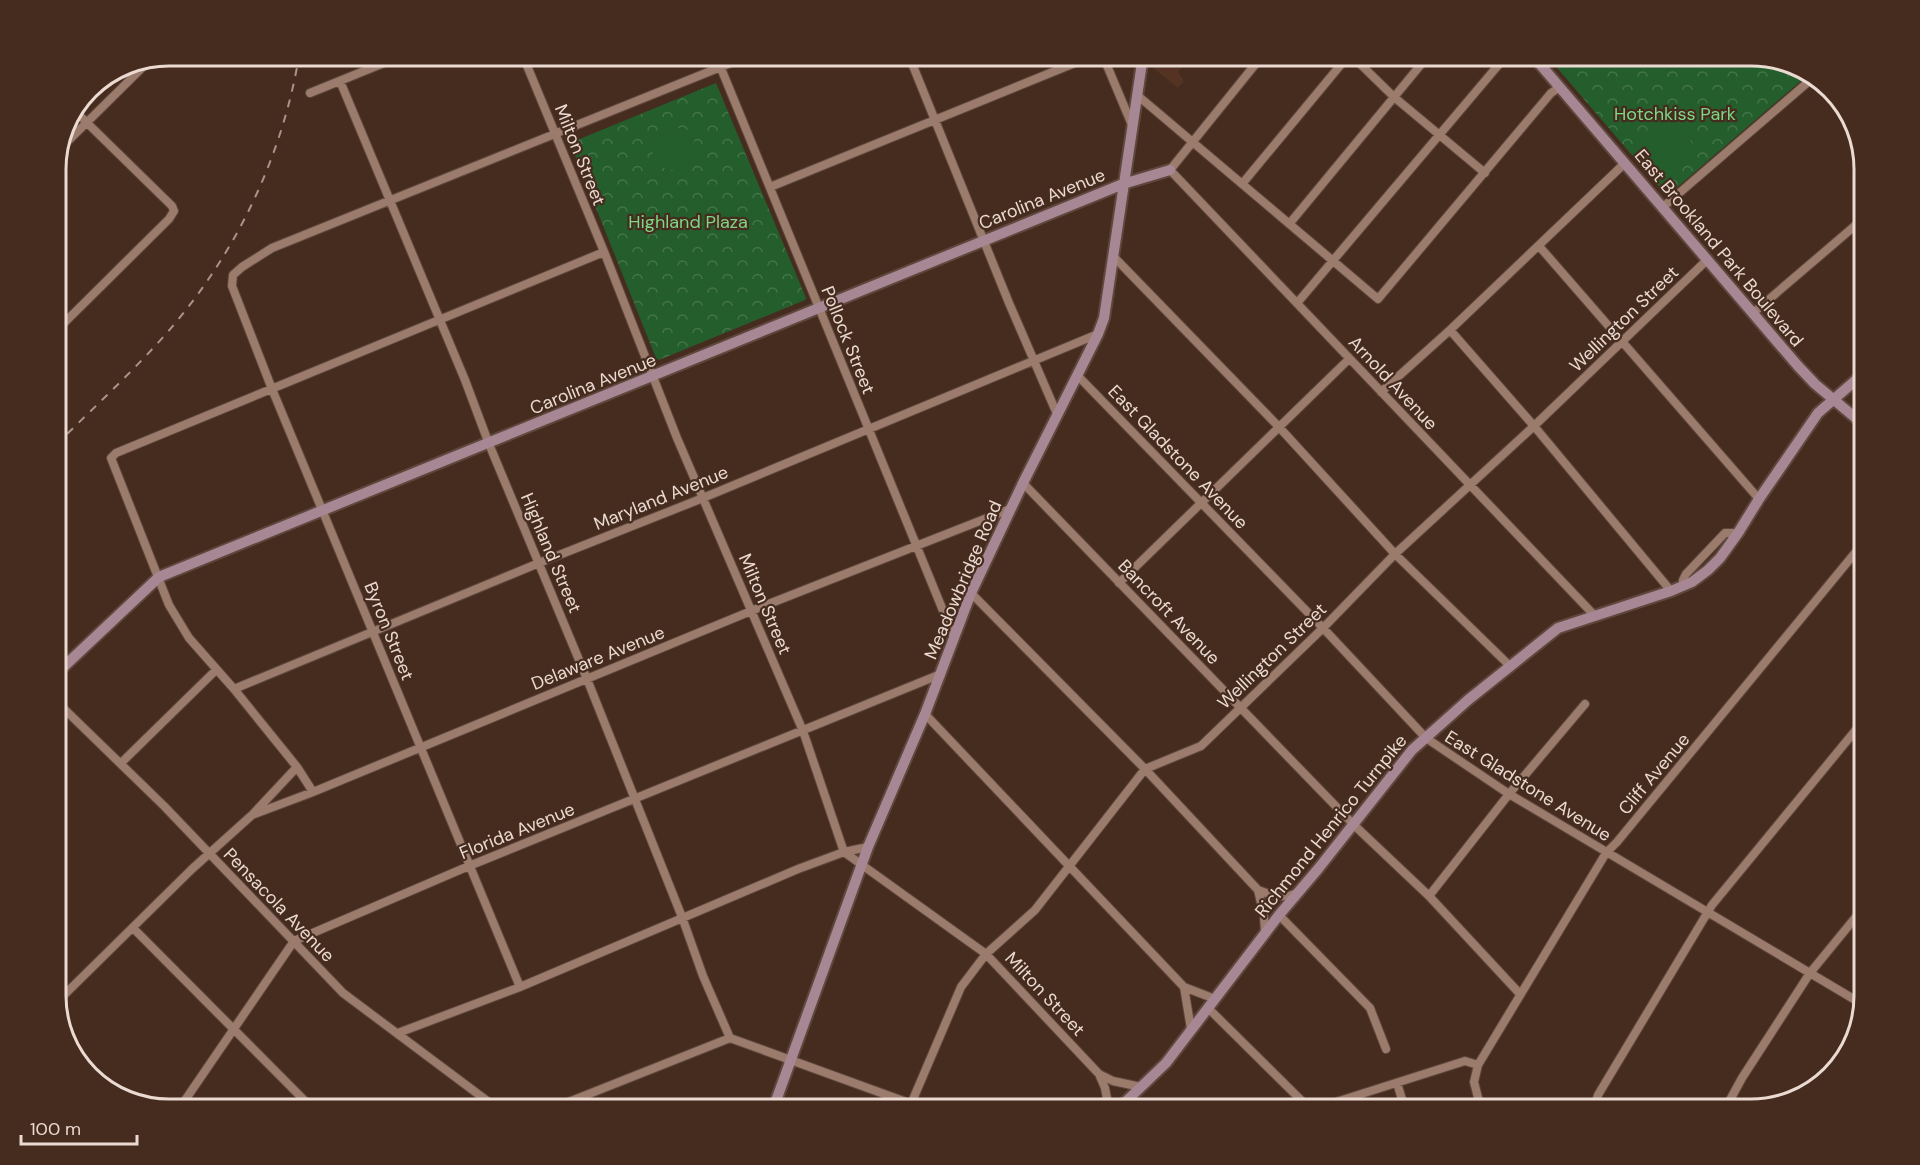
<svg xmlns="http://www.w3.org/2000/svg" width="1920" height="1165" viewBox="0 0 1920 1165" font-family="'DM Sans',sans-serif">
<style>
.built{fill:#543322}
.park{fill:url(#park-crowns)}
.garden{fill:#245e2c}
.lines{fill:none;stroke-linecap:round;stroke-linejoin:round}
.street-casing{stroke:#5e473c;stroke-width:10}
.secondary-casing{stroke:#5e473c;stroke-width:14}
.street{stroke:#9b7b6c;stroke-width:8}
.secondary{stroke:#a88795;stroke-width:10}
.rail{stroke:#a89489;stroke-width:2;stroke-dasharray:8 8;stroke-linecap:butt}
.labels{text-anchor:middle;stroke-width:4.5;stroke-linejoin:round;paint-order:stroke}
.park-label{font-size:18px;fill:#7ed786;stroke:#462c1f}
.street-label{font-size:18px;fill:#ebdad1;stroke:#462c1f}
.rim{fill:none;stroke:#ebdad1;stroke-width:3}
</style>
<defs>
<pattern id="park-crowns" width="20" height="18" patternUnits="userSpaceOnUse" patternTransform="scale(1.5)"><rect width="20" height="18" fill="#245e2c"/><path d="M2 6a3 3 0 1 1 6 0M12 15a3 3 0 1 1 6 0" fill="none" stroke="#44744a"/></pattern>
</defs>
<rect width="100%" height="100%" fill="#462c1f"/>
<path class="built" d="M1154,56L1191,57L1178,72L1184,81L1178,88L1152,67Z"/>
<path class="park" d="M1547,56H1751L1808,71L1810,73L1667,196Z
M716,83L806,298L805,300L659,360L656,358L570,143Z"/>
<path class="garden" d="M1665,122C1682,124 1690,136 1695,151L1669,176L1663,174L1641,150L1654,130Z
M659,124L696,132L687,173L650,165Z"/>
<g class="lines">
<defs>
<path id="street" d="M523,56L605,254L677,438L803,731L844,852L986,954L1099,1074L1113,1081L1141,1087
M716,56L953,635
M909,56L1009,303L1057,414
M1103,56L1132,125
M1262,56L1170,170L1595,616
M1352,56L1394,97L1485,173
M340,81L465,380L489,444L587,679L682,917L703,976L730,1038
M310,93L401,56
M1137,95L1378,299L1551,93L1560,87
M63,146L151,59
M1242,184L1348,56
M770,187L1092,56
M1663,207L1814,77
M1290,223L1428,56
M1539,246L1759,499
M1114,257L1279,427L1395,554L1511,667
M1298,302L1506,56
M1753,313L1864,218
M1450,330L1534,426L1671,591
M56,331L169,219L174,211L172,206L78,114
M1077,375L1323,628L1426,738L1509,794L1862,1004
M1381,392L1450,330L1625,163
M1023,483L1354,825L1429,896L1520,994
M1119,583L1349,359
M1683,586V580L1686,574L1725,533H1738
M971,593L1145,769L1258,890L1264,916L1265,933
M234,689L539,563L698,500L1098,334
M56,701L164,806L343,993L498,1109
M925,714L1184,987L1215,999
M121,763L216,670
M313,792L297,767L234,689L189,638L169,605L111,458L116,453L604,252
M253,814L297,767
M1258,890C1271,895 1282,899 1295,894
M1429,896L1509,794L1585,704
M1279,915L1370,1008L1386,1049
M133,928L313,1109
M520,987L272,389L232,286L233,275L242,267L272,248L748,56
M1184,987L1191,1029
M56,1003L192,869L252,815L313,792L756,609L1010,509
M1208,1008L1310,1109
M398,1033L520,987L798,869L844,852L868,847
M1099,1074L1105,1088L1109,1109
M1397,1083L1405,1109
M911,1104L961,987L986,954L1035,910L1145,769L1201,746L1323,628L1395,554L1534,426L1707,260
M179,1109L294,941L469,866L941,674
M551,1109L730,1038L909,1103L920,1109
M1314,1109L1465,1061L1478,1065
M1481,1109L1474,1082L1478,1065L1606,853L1617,842L1864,542
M1594,1109L1598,1095L1712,905L1864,720
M1725,1109L1742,1078L1810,973L1864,907"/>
<path id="secondary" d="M1533,56L1798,366L1815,384L1864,425
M56,674L159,577L1123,184L1170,170
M773,1109L868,847L925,714L971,593L1023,483L1098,334L1104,318L1143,56
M1118,1109L1166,1063L1279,915L1318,869L1412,750L1468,700L1558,628L1671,591L1692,582L1708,570L1720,558L1738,533L1759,499L1818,413L1864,373"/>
</defs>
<use href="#street" class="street-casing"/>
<use href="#secondary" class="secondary-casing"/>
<use href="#street" class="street"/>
<use href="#secondary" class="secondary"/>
<path class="rail" d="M56,445C89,412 124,380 156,345C230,265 281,164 299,56"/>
</g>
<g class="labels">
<g class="park-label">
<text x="1675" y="120">Hotchkiss Park</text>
<text x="688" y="228">Highland Plaza</text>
</g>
<g class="street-label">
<text transform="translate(580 155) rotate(68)" y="6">Milton Street</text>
<text transform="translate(1042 199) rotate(-22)" y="6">Carolina Avenue</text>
<text transform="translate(1719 248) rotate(50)" y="6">East Brookland Park Boulevard</text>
<text transform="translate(1624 319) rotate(-44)" y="6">Wellington Street</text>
<text transform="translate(848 340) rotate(68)" y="6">Pollock Street</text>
<text transform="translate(1393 383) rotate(47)" y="6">Arnold Avenue</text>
<text transform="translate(593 384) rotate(-22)" y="6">Carolina Avenue</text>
<text transform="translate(1178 457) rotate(46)" y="6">East Gladstone Avenue</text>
<text transform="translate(661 498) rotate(-22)" y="6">Maryland Avenue</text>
<text transform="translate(551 553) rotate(67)" y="6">Highland Street</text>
<text transform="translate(963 580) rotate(-67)" y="6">Meadowbridge Road</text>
<text transform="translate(765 604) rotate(67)" y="6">Milton Street</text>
<text transform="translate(1169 612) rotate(46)" y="6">Bancroft Avenue</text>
<text transform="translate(389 631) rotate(68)" y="6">Byron Street</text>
<text transform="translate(1272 656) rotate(-44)" y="6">Wellington Street</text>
<text transform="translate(598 658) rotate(-22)" y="6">Delaware Avenue</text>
<text transform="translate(1654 774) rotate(-50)" y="6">Cliff Avenue</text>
<text transform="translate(1528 786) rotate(32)" y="6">East Gladstone Avenue</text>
<text transform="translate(1331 826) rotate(-51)" y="6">Richmond Henrico Turnpike</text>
<text transform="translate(517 831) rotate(-22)" y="6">Florida Avenue</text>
<text transform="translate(279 905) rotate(46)" y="6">Pensacola Avenue</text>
<text transform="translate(1045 994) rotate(47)" y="6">Milton Street</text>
</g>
</g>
<path d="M0 0H1920V1165H0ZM169 66H1751A103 103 0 0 1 1854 169V996A103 103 0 0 1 1751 1099H169A103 103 0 0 1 66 996V169A103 103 0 0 1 169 66Z" fill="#462c1f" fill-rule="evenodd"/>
<path class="rim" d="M169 66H1751A103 103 0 0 1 1854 169V996A103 103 0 0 1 1751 1099H169A103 103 0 0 1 66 996V169A103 103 0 0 1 169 66Z"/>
<path d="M21 1135v9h116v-9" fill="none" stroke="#ebdad1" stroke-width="3"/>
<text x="30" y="1135" font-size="18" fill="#ebdad1" stroke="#462c1f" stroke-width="4.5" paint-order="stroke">100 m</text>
</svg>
